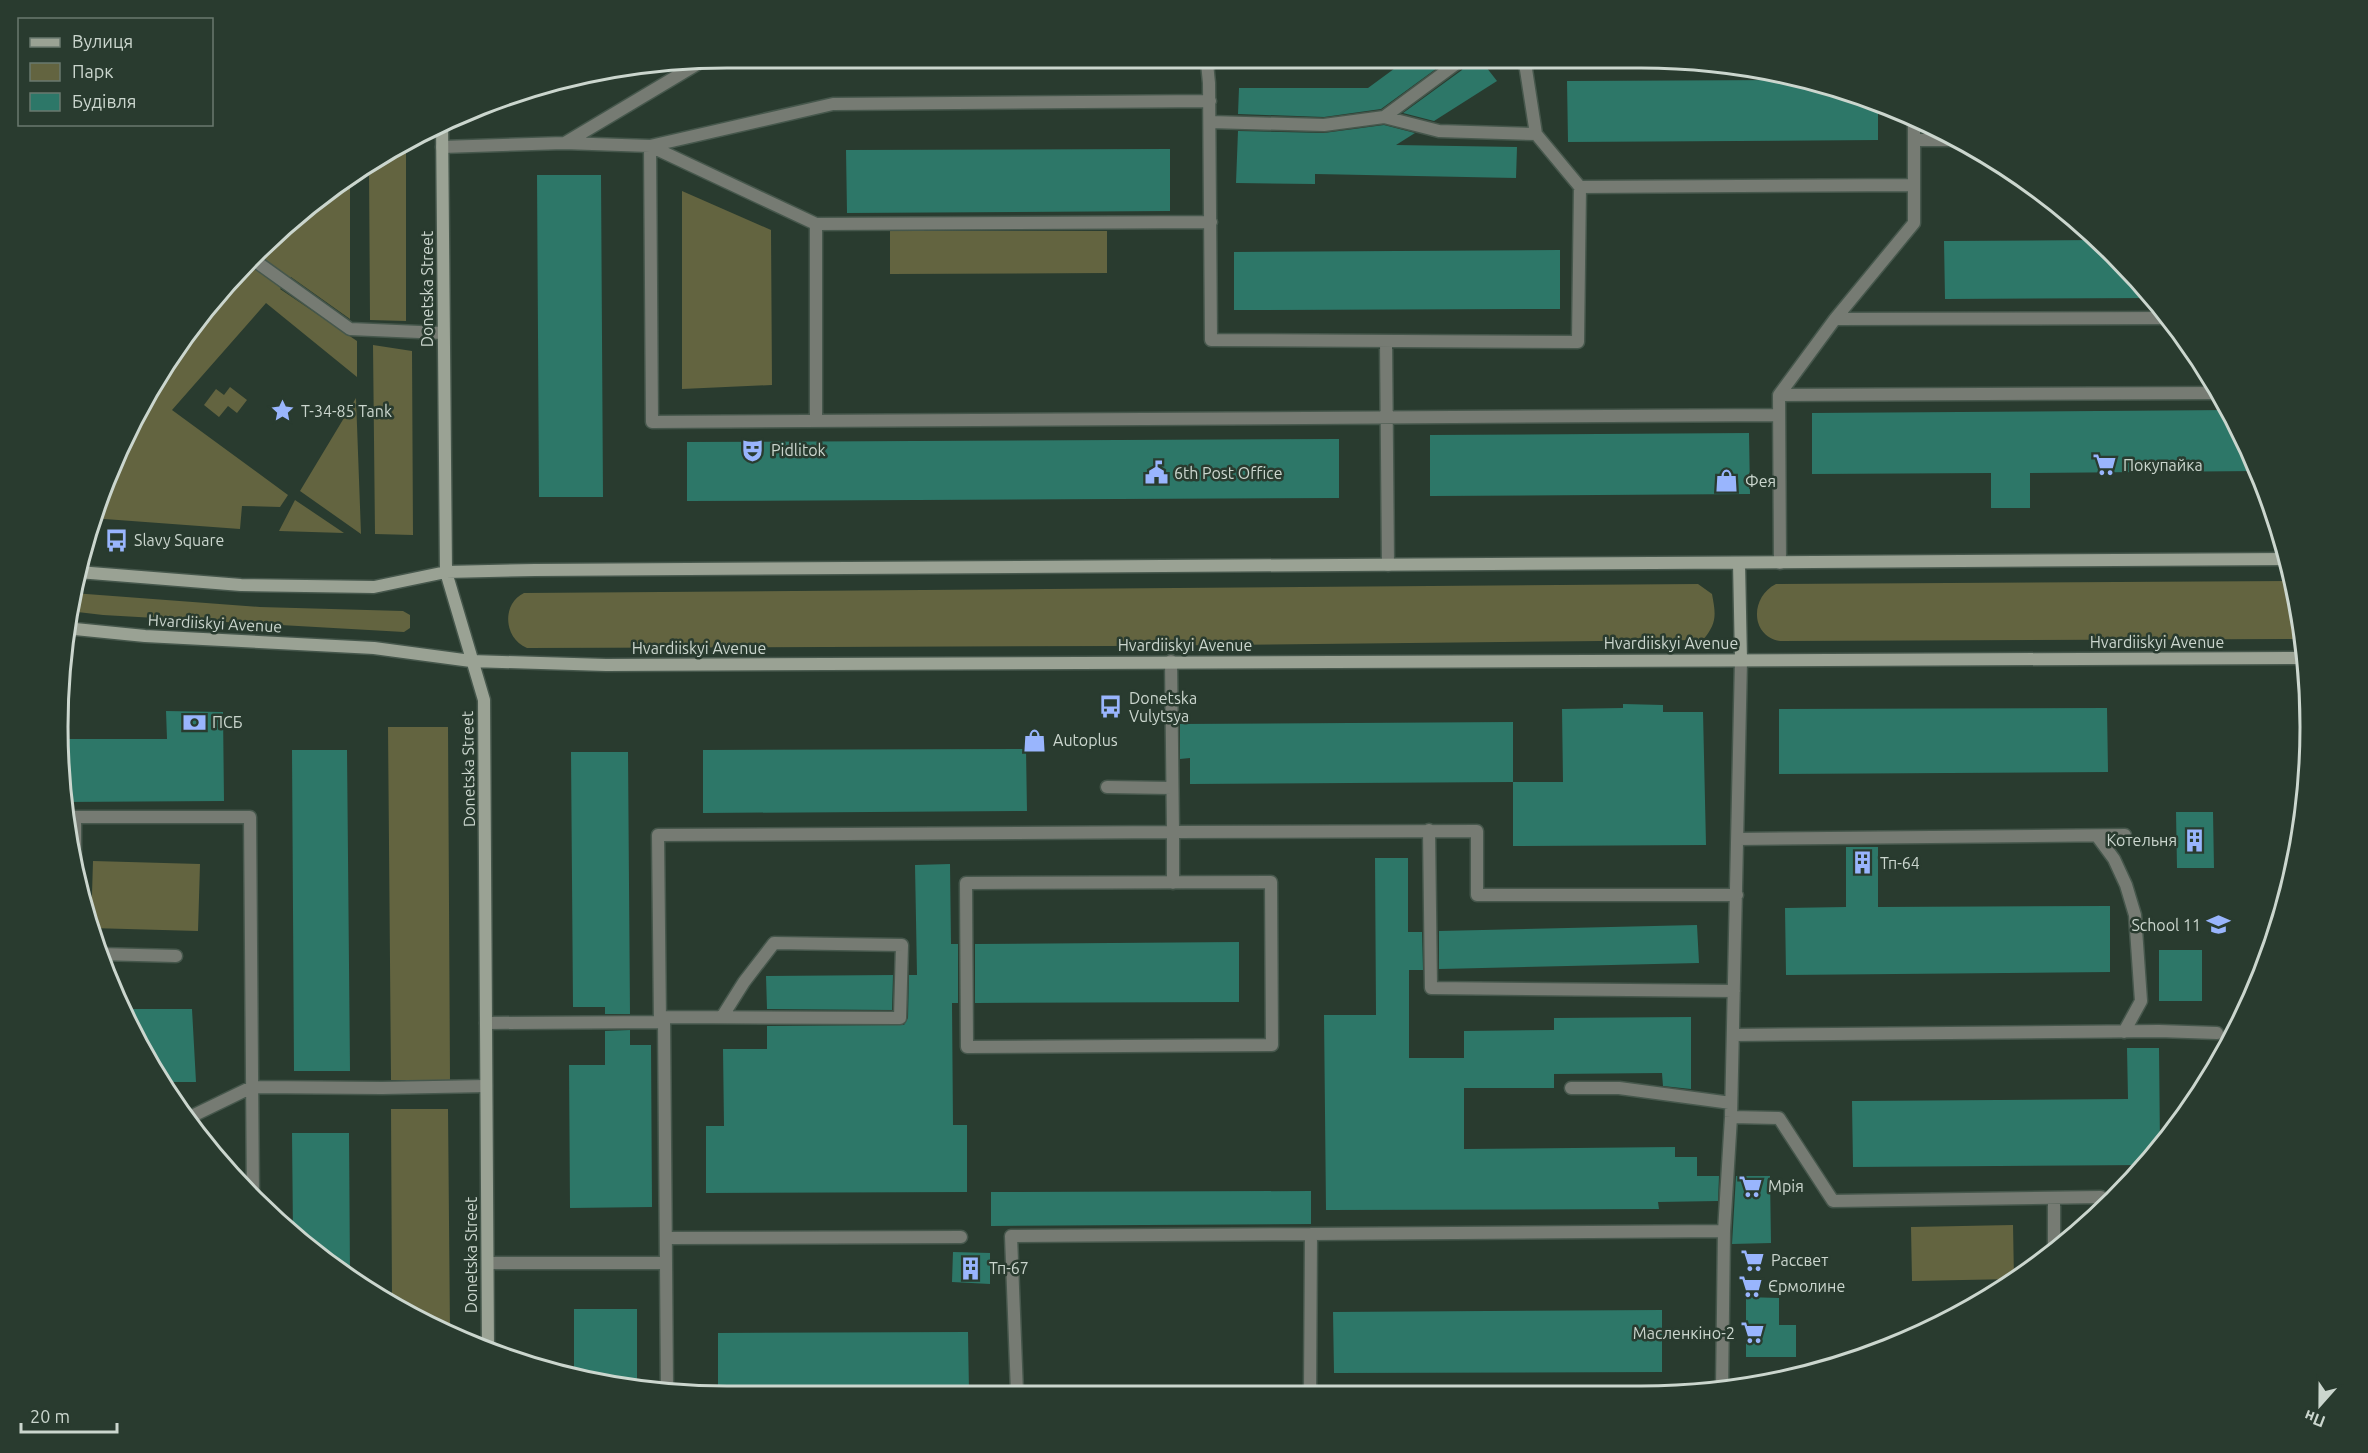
<svg xmlns="http://www.w3.org/2000/svg" width="2368" height="1453" viewBox="0 0 2368 1453" font-family="Ubuntu,sans-serif">
<style>
.green{fill:#636440}
.building{fill:#2d7768}
.lines{fill:none;stroke-linecap:round;stroke-linejoin:round}
.lane-casing{stroke:#46574c;stroke-width:15}
.secondary-casing{stroke:#46574c;stroke-width:15}
.lane{stroke:#767b73;stroke-width:12}
.secondary{stroke:#9aa294;stroke-width:12}
.labels{text-anchor:middle;stroke-width:5;stroke-linejoin:round;paint-order:stroke}
.street-label{font-size:16px;fill:#cbd6ce;stroke:#293b2f}
.poi-label{font-size:16px;fill:#cbd6ce;stroke:#293b2f;text-anchor:start}
.rim{fill:none;stroke:#cbd6ce;stroke-width:3}
</style>
<rect width="100%" height="100%" fill="#293b2f"/>
<path class="green" d="M406,141V321L370,320L369,164Z
M350,176V319L291,277L280,289L357,341V377L266,303L172,410L288,495L280,507L242,506L240,529L91,518L126,430L195,319L319,195Z
M682,191L771,230L772,385L682,389Z
M890,231H1107V273L890,274Z
M373,345L412,351L413,535L375,534Z
M230,387L247,400L237,413L228,406L219,417L204,405L216,389L224,395Z
M356,398L361,534L300,491Z
M295,500L344,533L279,531Z
M2292,581L2305,639L1780,641C1750,636 1750,597 1776,584Z
M1698,584L1712,594C1716,615 1717,623 1703,640L1114,646L527,648C504,639 501,604 524,593Z
M73,593L260,607L403,611L410,615V628L404,632L103,615L69,611Z
M388,727H448L450,1080H391Z
M93,861L200,864L198,931L91,928Z
M391,1109H448L450,1333L392,1300Z
M2013,1225L2014,1279L1912,1281L1911,1227Z"/>
<path class="building" d="M1402,63H1444L1381,109L1324,117L1238,114L1239,88H1368Z
M1465,63H1483L1497,81L1434,121L1403,113L1462,70Z
M1792,80L1878,103V140L1568,142L1567,81Z
M1384,125L1415,133L1396,145L1517,147L1516,178L1315,174V184L1236,183L1238,131L1324,133Z
M1170,149V211L847,213L846,150Z
M537,175H601L603,497H539Z
M2097,240L2145,285L2154,298L1945,299L1944,241Z
M1560,250V309L1234,310V252Z
M2230,410L2257,471L2030,473V508H1991V473L1812,474V413Z
M1749,433L1750,494L1430,496V435Z
M1339,439V498L687,501V442Z
M1623,704L1663,705V712H1703L1706,845L1513,846V782H1563L1562,709L1623,708Z
M2107,708L2108,772L1779,774V709Z
M166,711L223,712L224,801L62,802L58,739H167Z
M1513,722V782L1190,784V758L1180,759V724Z
M1026,749L1027,811L703,813V750Z
M292,750H347L350,1071H294Z
M571,752H628L630,1014H605V1007H573Z
M2176,812H2213L2214,868H2177Z
M1846,847H1878V907L2110,906V972L1786,975L1785,908L1846,907Z
M1375,858H1408V932H1422L1423,970H1409V1058H1464V1031L1554,1030V1018L1691,1017V1089L1663,1086L1662,1073L1554,1074V1088H1464V1149L1675,1147V1157H1697V1176H1719L1718,1201L1658,1202L1659,1209L1326,1210L1324,1015H1376Z
M950,864L951,944H958V1003H952L953,1125H967V1192L706,1193V1126H724L723,1049H767V1026L904,1025L908,1018L909,975H917L915,865Z
M1697,925L1699,963L1439,969V931Z
M1239,942V1002L975,1003V944Z
M2159,950H2202V1001H2159Z
M893,975L892,1010L767,1009L766,976Z
M126,1009H192L196,1082H162Z
M630,1030V1045H651L652,1207L570,1208L569,1065H605V1031Z
M2127,1048H2159L2160,1147L2144,1165L1853,1167L1852,1101L2128,1099Z
M292,1133H349L350,1276L319,1258L293,1235Z
M1736,1176H1770L1771,1243L1732,1244Z
M1311,1191V1224L991,1226V1192Z
M953,1252L990,1253V1284L952,1282Z
M1746,1297L1779,1298V1325H1796V1357H1746Z
M574,1309H637V1390L574,1373Z
M1662,1310V1372L1334,1373L1333,1312Z
M968,1332L969,1392L718,1391V1333Z"/>
<g class="lines">
<defs>
<path id="lane" d="M1207,63L1209,83L1211,340L1578,342L1580,187L1536,134L1525,63
M1384,117L1439,131L1536,134
M1210,122L1324,125L1384,117L1457,63
M1914,140H1953
M565,143L699,63
M650,146L652,422L1779,415
M650,146L816,224L1211,222
M442,147L564,143L650,146L833,104L1210,101
M1580,187L1914,185
M254,260L350,329L443,333
M1835,319L1914,223V125
M1386,341L1388,565
M1779,395L2222,393
M816,421V224
M1780,563L1779,395L1835,319L2168,318
M1171,661L1173,832L1477,831V895H1737
M1107,787L1172,788
M64,817H250L253,1200
M75,817V867
M1429,830L1431,988L1734,991
M2097,836L2114,859L2126,885L2135,915L2141,1001L2124,1032
M1738,839L2125,835
M1271,882L1272,1045L967,1047L966,883Z
M99,954L176,956
M660,1017L900,1018L902,945L774,943L744,982L722,1017
M660,1022L658,835L1173,832V883
M486,1023L664,1022L666,1263
M1733,1035L2159,1031L2217,1033
M1571,1088H1619L1731,1103
M1731,1117L1779,1118L1833,1201L2101,1197
M186,1119L252,1087L382,1088L486,1086
M2054,1198V1250
M1311,1234L1724,1231
M666,1238L961,1237
M488,1263H666L667,1390
M1722,1389L1724,1231L1731,1117L1741,660
M1017,1392L1011,1236L1311,1234L1310,1393"/>
<path id="secondary" d="M442,121L446,572L484,700L488,1350
M1739,563L1741,660
M78,572L241,585L374,587L446,572L535,570L2287,559
M65,628L145,636L374,648L471,661L606,665L2306,658"/>
</defs>
<use href="#lane" class="lane-casing"/>
<use href="#secondary" class="secondary-casing"/>
<use href="#lane" class="lane"/>
<use href="#secondary" class="secondary"/>
</g>
<defs>
<symbol id="sight-bare" viewBox="-9 -9 18 18"><path d="M0-6L1.8-2.2L6-1.7L2.9 1.2L3.7 5.4L0 3.3L-3.7 5.4L-2.9 1.2L-6-1.7L-1.8-2.2Z" fill="#99b5fd" stroke="#293b2f" stroke-width="2.5" paint-order="stroke"/></symbol>
<symbol id="theatre-bare" viewBox="-9 -9 18 18"><path d="M-5-5.5Q0-4 5-5.5V0Q5 5 0 6Q-5 5-5 0ZM-3.3-2.5H-1v1.5H-3.3ZM1-2.5H3.3v1.5H1ZM-2.8 1Q0 5.5 2.8 1Z" fill="#99b5fd" stroke="#293b2f" stroke-width="2.5" paint-order="stroke"/></symbol>
<symbol id="supermarket-bare" viewBox="-9 -9 18 18"><path d="M-6-5.5h2.5l.6 2H6L4.5 2H-2.5L-4.4-4H-6ZM-1.5 3.2a1.3 1.3 0 1 0 .1 0ZM3 3.2a1.3 1.3 0 1 0 .1 0Z" fill="#99b5fd" stroke="#293b2f" stroke-width="2.5" paint-order="stroke"/></symbol>
<symbol id="civic-bare" viewBox="-9 -9 18 18"><path d="M-.6-6.5H3V-4.5H.6V-3L4-1V1h2V6H-6V1h2V-1L-.6-3ZM-1.2 2.5V6h2.4V2.5Z" fill="#99b5fd" stroke="#293b2f" stroke-width="2.5" paint-order="stroke"/></symbol>
<symbol id="shop-bare" viewBox="-9 -9 18 18"><path d="M-5-2.5h2.3a2.7 3.5 0 0 1 5.4 0H5L5.5 6h-11ZM-1.5-2.5h3a1.5 2.3 0 0 0-3 0Z" fill="#99b5fd" stroke="#293b2f" stroke-width="2.5" paint-order="stroke"/></symbol>
<symbol id="bus-bare" viewBox="-9 -9 18 18"><path d="M-5-6H5V4H4V6H2V4H-2V6H-4V4H-5ZM-3.5-4V0h7V-4ZM-3.5 1.2v1.5H-2V1.2ZM2 1.2v1.5H3.5V1.2Z" fill="#99b5fd" stroke="#293b2f" stroke-width="2.5" paint-order="stroke"/></symbol>
<symbol id="bank-bare" viewBox="-9 -9 18 18"><path d="M-6-4H6V4H-6ZM0-2.3a2.3 2.3 0 1 0 0 4.6a2.3 2.3 0 1 0 0-4.6Z" fill="#99b5fd" stroke="#293b2f" stroke-width="2.5" paint-order="stroke"/></symbol>
<symbol id="building-bare" viewBox="-9 -9 18 18"><path d="M-4-6H4V6H1V3H-1V6H-4ZM-2.5-4.3h1.7v1.8h-1.7ZM.8-4.3h1.7v1.8H.8ZM-2.5-1h1.7V.8h-1.7ZM.8-1h1.7V.8H.8Z" fill="#99b5fd" stroke="#293b2f" stroke-width="2.5" paint-order="stroke"/></symbol>
<symbol id="school-bare" viewBox="-9 -9 18 18"><path d="M0-5L7-2L0 1L-7-2ZM-4 1L0 2.5L4 1V4Q0 6-4 4Z" fill="#99b5fd" stroke="#293b2f" stroke-width="2.5" paint-order="stroke"/></symbol>
</defs>
<g fill-rule="evenodd">
<use href="#sight-bare" x="266" y="394" width="33" height="33"/>
<use href="#theatre-bare" x="736" y="434" width="33" height="33"/>
<use href="#supermarket-bare" x="2088" y="448" width="33" height="33"/>
<use href="#civic-bare" x="1140" y="456" width="33" height="33"/>
<use href="#shop-bare" x="1710" y="464" width="33" height="33"/>
<use href="#bus-bare" x="100" y="524" width="33" height="33"/>
<use href="#bus-bare" x="1094" y="690" width="33" height="33"/>
<use href="#bank-bare" x="178" y="706" width="33" height="33"/>
<use href="#shop-bare" x="1018" y="724" width="33" height="33"/>
<use href="#building-bare" x="2178" y="824" width="33" height="33"/>
<use href="#building-bare" x="1846" y="846" width="33" height="33"/>
<use href="#school-bare" x="2202" y="908" width="33" height="33"/>
<use href="#supermarket-bare" x="1734" y="1170" width="33" height="33"/>
<use href="#supermarket-bare" x="1736" y="1244" width="33" height="33"/>
<use href="#building-bare" x="954" y="1252" width="33" height="33"/>
<use href="#supermarket-bare" x="1734" y="1270" width="33" height="33"/>
<use href="#supermarket-bare" x="1736" y="1316" width="33" height="33"/>
</g>
<g class="labels">
<g class="street-label">
<text transform="translate(427 289) rotate(-90)" y="6">Donetska Street</text>
<text transform="translate(215 623) rotate(3)" y="6">Hvardiiskyi Avenue</text>
<text x="2157" y="648">Hvardiiskyi Avenue</text>
<text x="1671" y="649">Hvardiiskyi Avenue</text>
<text x="1185" y="651">Hvardiiskyi Avenue</text>
<text x="699" y="654">Hvardiiskyi Avenue</text>
<text transform="translate(468 769) rotate(-91)" y="6">Donetska Street</text>
<text transform="translate(471 1255) rotate(-90)" y="6">Donetska Street</text>
</g>
<g class="poi-label">
<text x="301" y="417">T-34-85 Tank</text>
<text x="771" y="456">Pidlitok</text>
<text x="2123" y="471">Покупайка</text>
<text x="1174" y="479">6th Post Office</text>
<text x="1745" y="487">Фея</text>
<text x="134" y="546">Slavy Square</text>
<text x="1129" y="704">Donetska<tspan x="1129" dy="18">Vulytsya</tspan></text>
<text x="212" y="728">ПСБ</text>
<text x="1053" y="746">Autoplus</text>
<text x="2177" y="846" text-anchor="end">Котельня</text>
<text x="1880" y="869">Тп-64</text>
<text x="2201" y="931" text-anchor="end">School 11</text>
<text x="1768" y="1192">Мрія</text>
<text x="1771" y="1266">Рассвет</text>
<text x="989" y="1274">Тп-67</text>
<text x="1768" y="1292">Єрмолине</text>
<text x="1735" y="1339" text-anchor="end">Масленкіно-2</text>
</g>
</g>
<path d="M0 0H2368V1453H0ZM727 68H1641A659 659 0 0 1 2300 727V727A659 659 0 0 1 1641 1386H727A659 659 0 0 1 68 727V727A659 659 0 0 1 727 68Z" fill="#293b2f" fill-rule="evenodd"/>
<path class="rim" d="M727 68H1641A659 659 0 0 1 2300 727V727A659 659 0 0 1 1641 1386H727A659 659 0 0 1 68 727V727A659 659 0 0 1 727 68Z"/>
<rect x="18" y="18" width="195" height="108" fill="#293b2f" stroke="#6a796f" stroke-width="1.5"/>
<rect x="30" y="38" width="30" height="9" fill="#9aa294" stroke="#6a796f" stroke-width="1.5"/>
<text x="72" y="48" font-size="18" fill="#cbd6ce">Вулиця</text>
<rect x="30" y="63" width="30" height="18" fill="#636440" stroke="#6a796f" stroke-width="1.5"/>
<text x="72" y="78" font-size="18" fill="#cbd6ce">Парк</text>
<rect x="30" y="93" width="30" height="18" fill="#2d7768" stroke="#6a796f" stroke-width="1.5"/>
<text x="72" y="108" font-size="18" fill="#cbd6ce">Будівля</text>
<g transform="translate(2320 1405) rotate(201)" stroke="#293b2f" stroke-width="4.5" paint-order="stroke">
<path d="M0-4.5L10 22L0 15L-10 22Z" fill="#cbd6ce"/>
<text y="-9" font-size="16" font-weight="bold" text-anchor="middle" fill="#cbd6ce">Пн</text>
</g>
<path d="M21 1423v9h96v-9" fill="none" stroke="#cbd6ce" stroke-width="3"/>
<text x="30" y="1423" font-size="18" fill="#cbd6ce" stroke="#293b2f" stroke-width="4.5" paint-order="stroke">20 m</text>
</svg>
